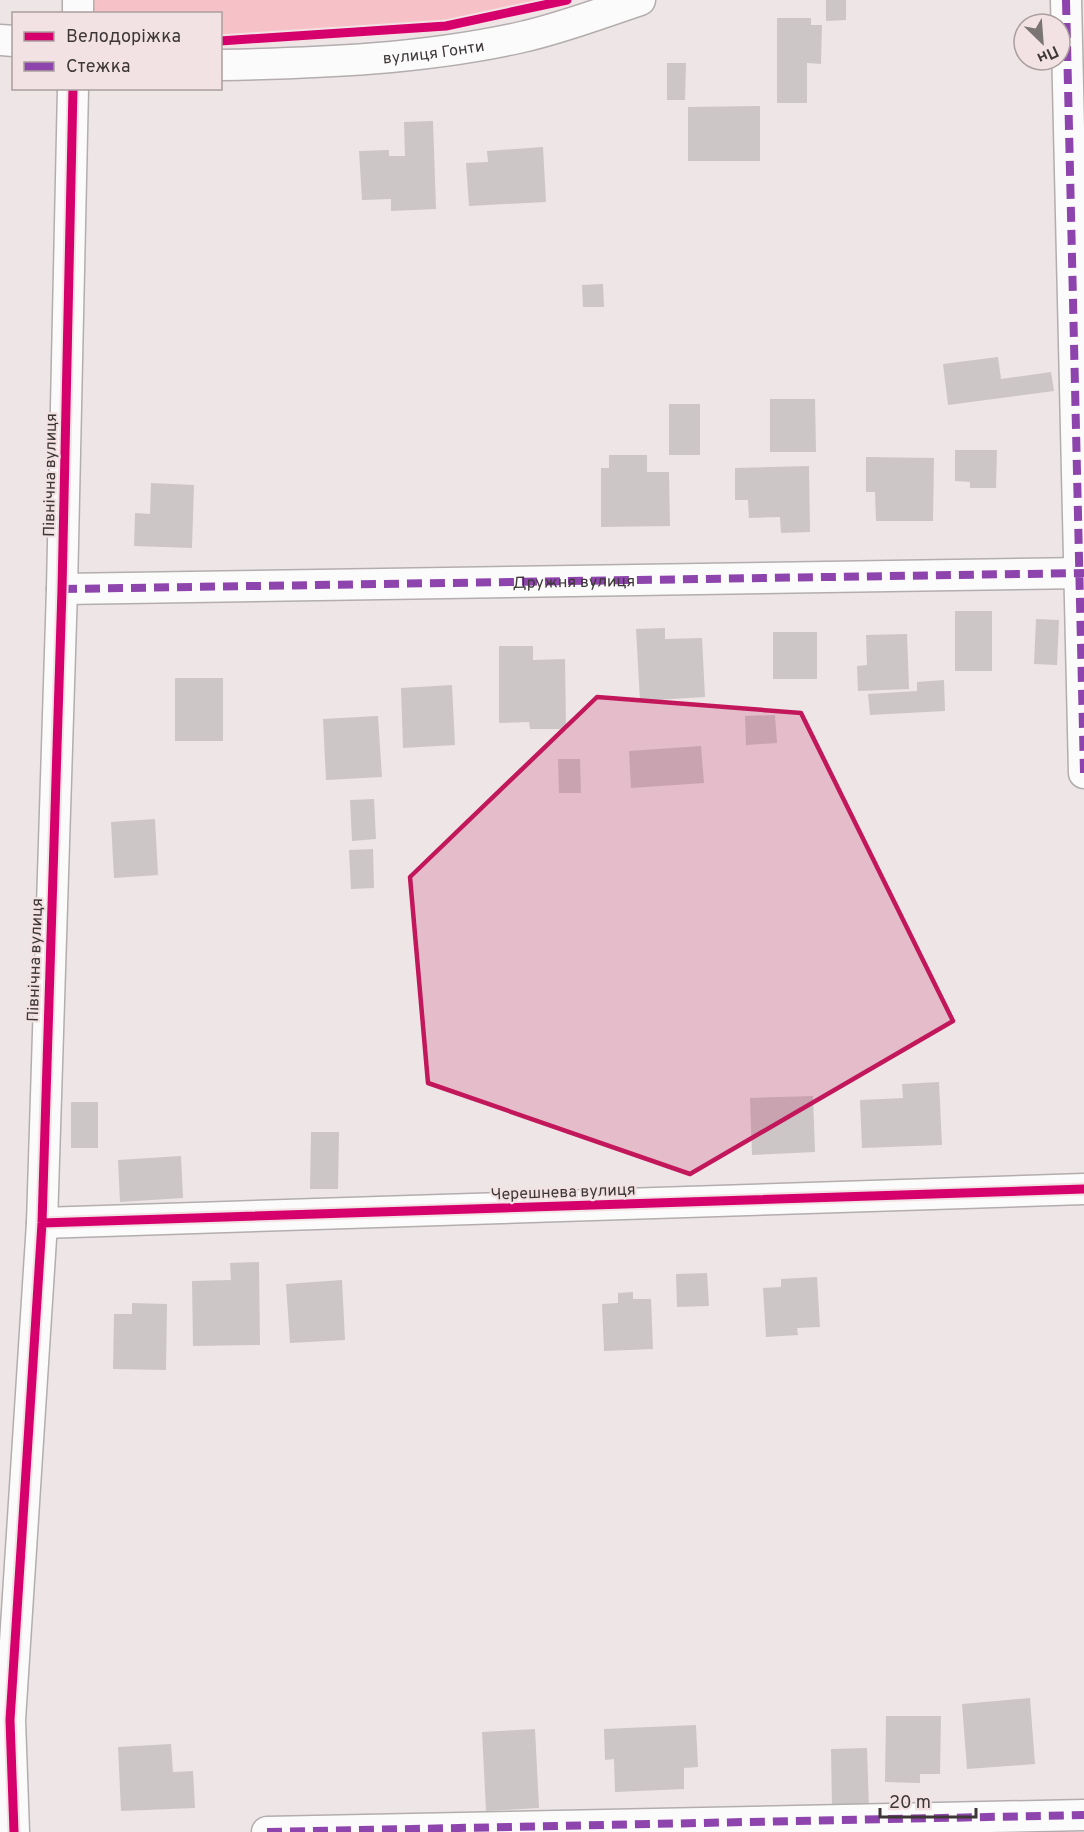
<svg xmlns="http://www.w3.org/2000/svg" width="1084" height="1832" viewBox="0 0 1084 1832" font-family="Overpass,sans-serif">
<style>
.green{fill:#f7c2c7}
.building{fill:#ccc6c6}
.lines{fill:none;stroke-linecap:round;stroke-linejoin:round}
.minor-casing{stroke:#b3adad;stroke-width:33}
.minor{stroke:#fcfbfb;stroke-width:30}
.quiet{stroke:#8e44ad;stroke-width:8;stroke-dasharray:15 8;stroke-linecap:butt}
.cycleway-casing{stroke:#f2e2e3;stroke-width:13}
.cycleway{stroke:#d6006c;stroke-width:9}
.marked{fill:#c2185b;fill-opacity:0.2;stroke:#c2185b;stroke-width:4.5;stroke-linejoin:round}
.labels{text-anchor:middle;stroke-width:4.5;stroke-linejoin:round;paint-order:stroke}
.street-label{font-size:16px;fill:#3d3737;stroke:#f2e2e3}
</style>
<rect width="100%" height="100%" fill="#eee6e6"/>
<path class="green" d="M78,0H567L446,26L226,42L221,41L220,14H78Z"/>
<path class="building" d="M826,0H846V20L826,21Z
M777,18H811V25H822L821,64L807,63V103H777Z
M667,63H686L685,100H667Z
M760,106V161H688V107Z
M433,121L436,209L391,211V199L362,200L359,151L389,150V156H405L404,122Z
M543,147L546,202L469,206L466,163L488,162L487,151Z
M603,284L604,307H583L582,285Z
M998,357L1001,379L1051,372L1054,391L948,405L943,364Z
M770,399H815L816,452H770Z
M669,404H700V455H669Z
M955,450H997L996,488H970V482L955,481Z
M609,455H647V472H669L670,526L601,527V468H609Z
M866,457L934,458L933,521H876L875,492H866Z
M809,466L810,532L781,533L780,517L749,518L748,500H735V468Z
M151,483L194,485L192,548L134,546L135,513L150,514Z
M955,611H992V671H955Z
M1036,619L1059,620L1057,665L1034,664Z
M665,628V639L702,638L705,697L640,701L636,629Z
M773,632H817V679H773Z
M907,634L909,689L858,691L857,666L867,665L866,635Z
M499,646H533V660L565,659L566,729H530L529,722L499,723Z
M175,678H223V741H175Z
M944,680L945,711L870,715L868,694L917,691V682Z
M452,685L455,745L403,748L401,688Z
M775,715L777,743L746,745L745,716Z
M378,716L382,777L326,780L323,719Z
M701,746L704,783L631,788L629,751Z
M558,759H580L581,793H559Z
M374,799L376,839L352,841L350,800Z
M155,819L158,875L114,878L111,822Z
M373,849L374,888L351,889L349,850Z
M939,1082L942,1145L862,1148L860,1100L903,1098L902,1084Z
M813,1096L815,1152L752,1155L750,1098Z
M71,1102H98V1148H71Z
M311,1132H339L338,1189H310Z
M181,1156L183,1198L120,1202L118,1160Z
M259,1262L260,1345L193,1346L192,1281L231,1280L230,1263Z
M707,1273L709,1306L677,1307L676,1274Z
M817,1277L820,1327L797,1328L798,1335L766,1337L763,1288L781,1287V1279Z
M342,1280L345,1340L290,1343L286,1284Z
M633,1292V1299H651L653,1349L604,1351L602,1304L618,1303V1293Z
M132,1303L167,1304L166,1370L113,1369L114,1314H132Z
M1030,1698L1035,1764L967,1769L962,1704Z
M886,1716H941L940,1774H920V1783L885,1782Z
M696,1725L698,1767L684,1768V1789L615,1792L614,1759L605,1760L604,1729Z
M535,1729L539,1808L486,1811L482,1732Z
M171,1744L173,1772L193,1771L195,1808L121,1811L118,1747Z
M867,1748L869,1809H832L831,1749Z"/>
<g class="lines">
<defs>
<g id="minor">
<path d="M1066,0L1084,773"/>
<path d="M78,14V0"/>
<path d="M0,40L14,41"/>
<path id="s1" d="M220,65C321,63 424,59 522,37C562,28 601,13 640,0"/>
<path id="s2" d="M62,589L1084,573"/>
<path d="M42,1223L1084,1189"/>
<path d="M14,1832L10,1720L42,1223L62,589L73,88"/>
<path d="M267,1832L1084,1815"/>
</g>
</defs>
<use href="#minor" class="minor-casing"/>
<use href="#minor" class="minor"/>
<path class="quiet" d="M1066,0L1084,773
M62,589L1084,573
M267,1832L1084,1815"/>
<defs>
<path id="cycleway" d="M220,41L446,26L567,0
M42,1223L1084,1189
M14,1832L10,1720L42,1223L62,589L73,88"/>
</defs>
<use href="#cycleway" class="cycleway-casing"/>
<use href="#cycleway" class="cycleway"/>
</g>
<path class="marked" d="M597,697L801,713L953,1021L690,1174L428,1083L410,877Z"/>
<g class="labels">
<g class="street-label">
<text dy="6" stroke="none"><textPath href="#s1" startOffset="214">вулиця Гонти</textPath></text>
<text transform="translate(49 475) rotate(-89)" y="6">Північна вулиця</text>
<text dy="6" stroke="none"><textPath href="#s2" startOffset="512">Дружня вулиця</textPath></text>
<text transform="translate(34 960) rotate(-88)" y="6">Північна вулиця</text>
<text transform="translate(563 1191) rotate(-2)" y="6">Черешнева вулиця</text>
</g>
</g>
<rect x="12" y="12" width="210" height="78" fill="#f2e2e3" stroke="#aa9e9e" stroke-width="1.5"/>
<rect x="24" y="32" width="30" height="9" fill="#d6006c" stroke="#aa9e9e" stroke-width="1.5"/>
<text x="66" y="42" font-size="18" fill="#3d3737">Велодоріжка</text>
<rect x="24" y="62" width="30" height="9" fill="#8e44ad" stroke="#aa9e9e" stroke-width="1.5"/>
<text x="66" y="72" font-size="18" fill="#3d3737">Стежка</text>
<g transform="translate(1042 42) rotate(155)"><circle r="28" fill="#f2e2e3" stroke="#aa9e9e" stroke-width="1.5"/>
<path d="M0-4.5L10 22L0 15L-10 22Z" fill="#7b7474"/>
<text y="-9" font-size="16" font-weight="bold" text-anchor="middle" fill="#3d3737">Пн</text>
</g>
<path d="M880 1808v9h96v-9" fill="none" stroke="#3d3737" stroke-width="3"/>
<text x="889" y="1808" font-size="18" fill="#3d3737" stroke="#f2e2e3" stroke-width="4.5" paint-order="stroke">20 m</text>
</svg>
